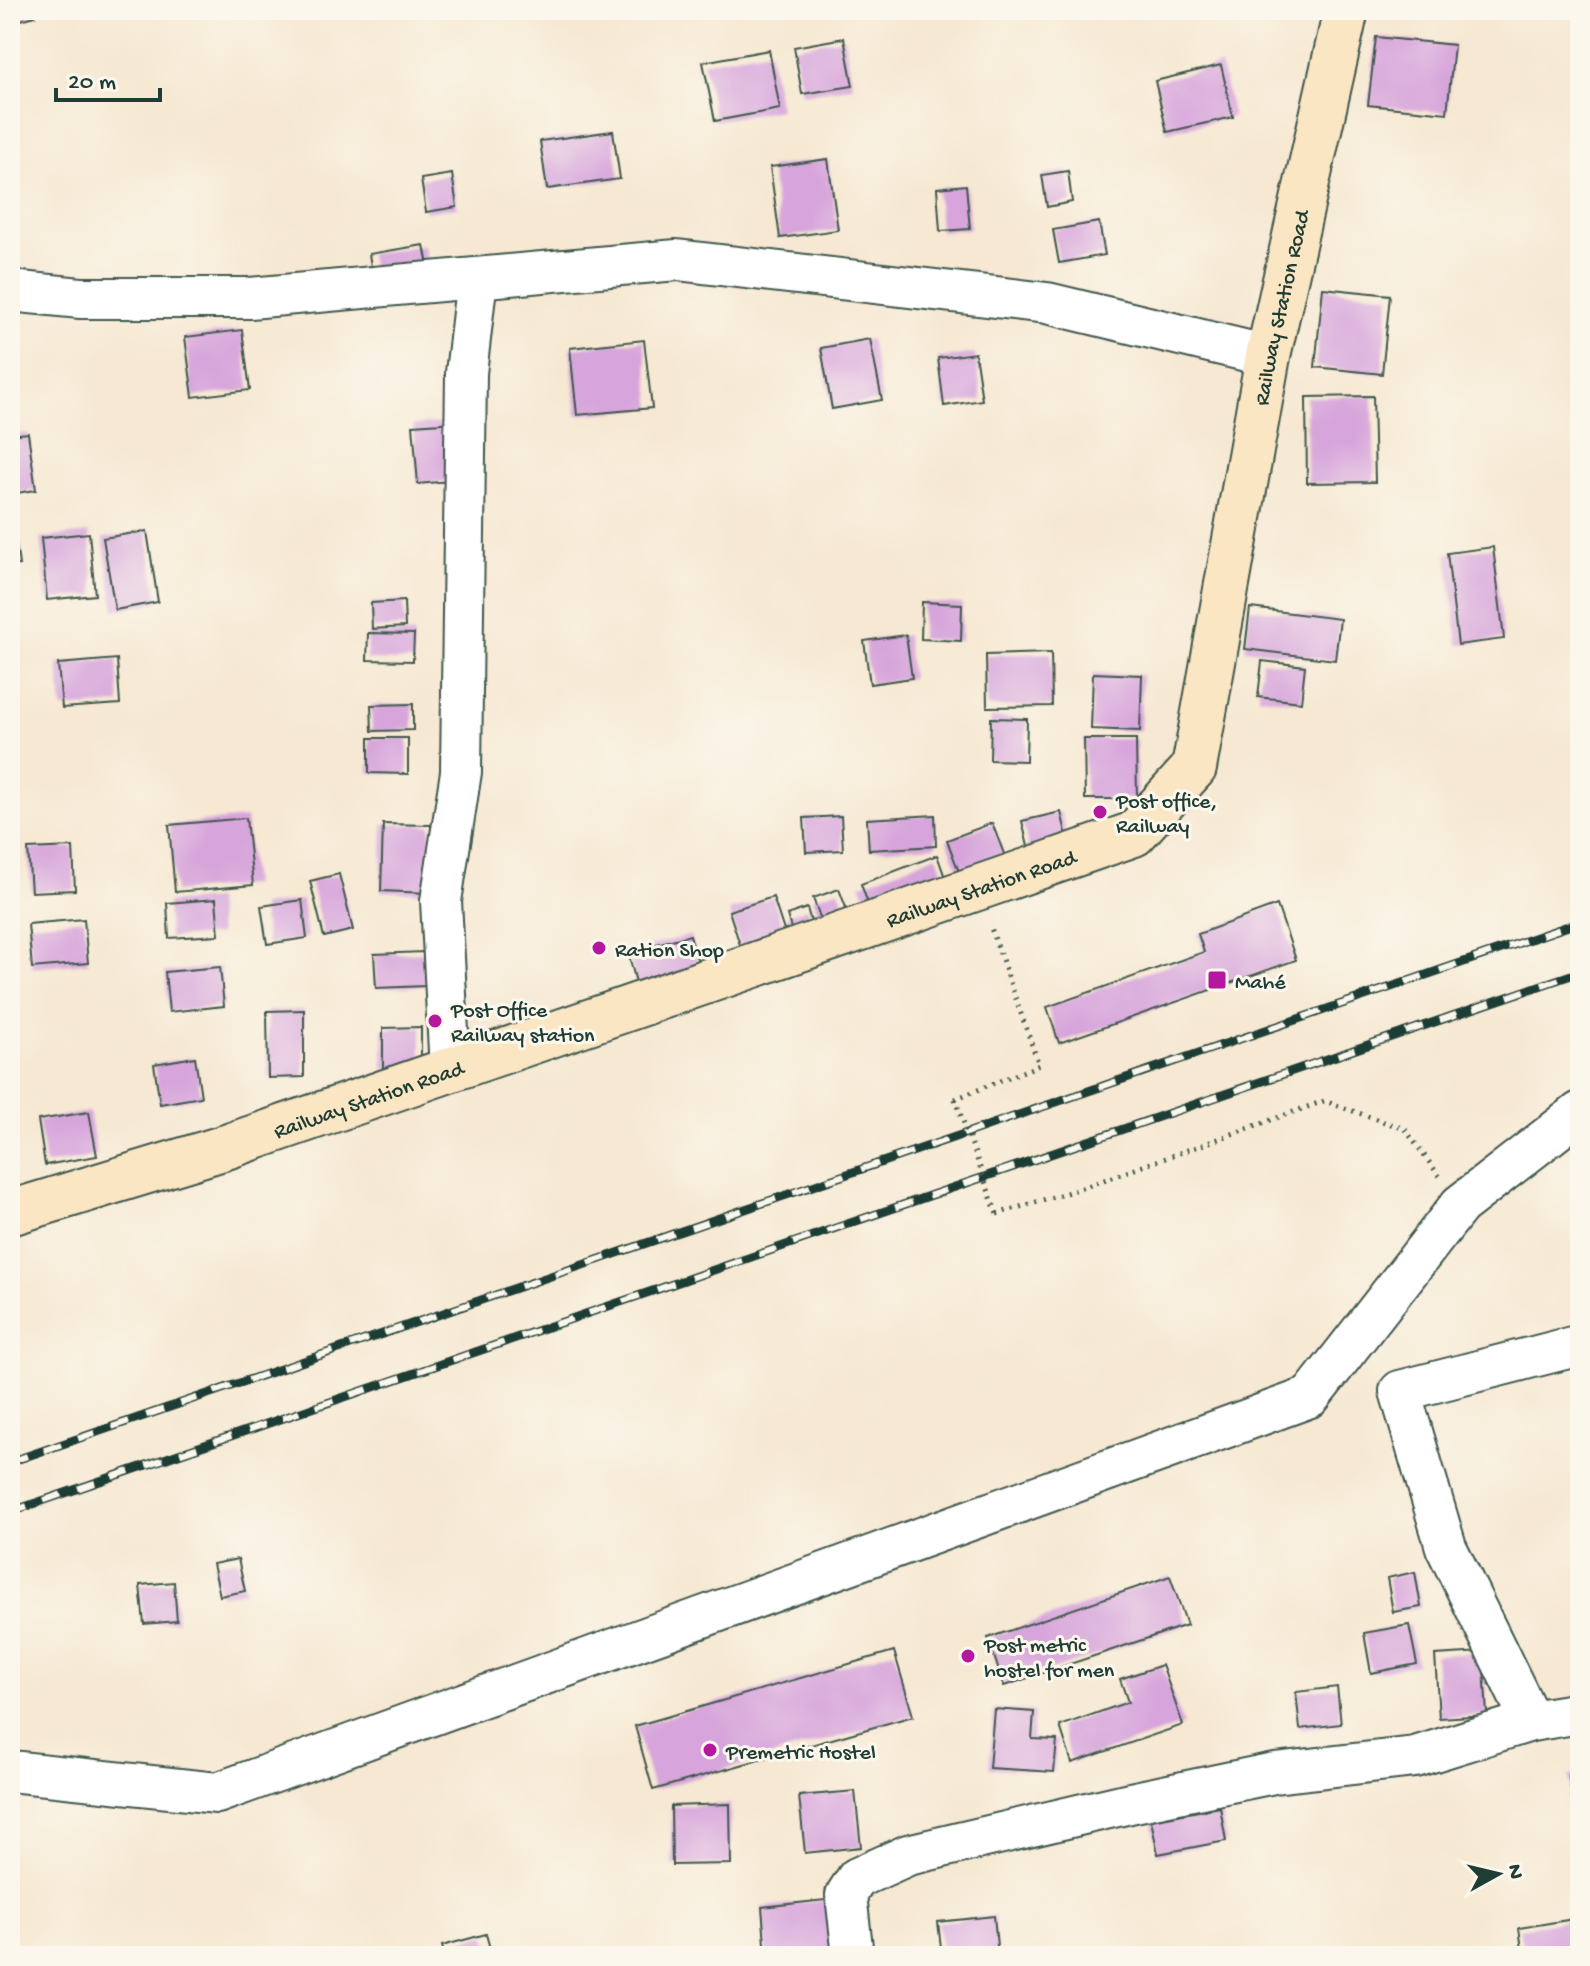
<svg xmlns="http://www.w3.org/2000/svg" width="1590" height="1966" viewBox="0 0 1590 1966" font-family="'Gochi Hand',sans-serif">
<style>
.building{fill:#d7a5db}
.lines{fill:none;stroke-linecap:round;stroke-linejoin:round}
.street-casing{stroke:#3f574c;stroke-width:44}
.secondary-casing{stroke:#3f574c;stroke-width:48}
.path{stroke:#3f574c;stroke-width:5;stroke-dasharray:2 6;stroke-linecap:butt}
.street{stroke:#fff;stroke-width:40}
.secondary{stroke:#fbe6c4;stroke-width:44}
.rail-casing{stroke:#1f3d34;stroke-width:9}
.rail{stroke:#fbf7ec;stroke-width:6;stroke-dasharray:18;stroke-linecap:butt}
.path-bridge{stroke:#3f574c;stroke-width:5;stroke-dasharray:2 6;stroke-linecap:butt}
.poi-dot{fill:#b5179e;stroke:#fbf7ec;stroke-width:3}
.labels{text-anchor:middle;stroke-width:6;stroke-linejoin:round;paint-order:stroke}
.street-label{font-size:22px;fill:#1f3d34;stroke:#fbf7ec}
.poi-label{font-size:22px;fill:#1f3d34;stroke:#fbf7ec;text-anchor:start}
</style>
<rect width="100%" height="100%" fill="#fbf7ec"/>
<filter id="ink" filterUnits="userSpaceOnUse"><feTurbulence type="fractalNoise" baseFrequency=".0125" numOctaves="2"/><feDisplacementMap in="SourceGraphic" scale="16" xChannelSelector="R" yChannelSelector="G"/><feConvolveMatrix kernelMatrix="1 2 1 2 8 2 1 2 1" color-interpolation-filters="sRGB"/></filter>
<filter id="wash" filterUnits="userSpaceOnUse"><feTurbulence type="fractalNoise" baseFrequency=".006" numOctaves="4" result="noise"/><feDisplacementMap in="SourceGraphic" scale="32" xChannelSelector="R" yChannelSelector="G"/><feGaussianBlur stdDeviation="1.8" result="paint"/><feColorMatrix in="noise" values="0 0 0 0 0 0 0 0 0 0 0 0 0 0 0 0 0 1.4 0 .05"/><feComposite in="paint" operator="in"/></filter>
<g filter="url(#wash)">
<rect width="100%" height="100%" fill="#f6e8d2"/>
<g id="blocks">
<path class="building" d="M10,10H33L35,16L10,23Z
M1376,37L1454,45L1447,113L1368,105Z
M844,38L853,86L802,94L794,47Z
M769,50L780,109L715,121L703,62Z
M1221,65L1233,117L1167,132L1155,81Z
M613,131L620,179L547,189L540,141Z
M828,159L838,230L780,238L770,167Z
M1068,171L1072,202L1047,207L1042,175Z
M452,174L457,207L426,212L421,179Z
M966,185L970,229L940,231L937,188Z
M1099,222L1105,255L1059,263L1053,230Z
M424,245L430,275L374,285L369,254Z
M1323,288L1390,295L1382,374L1315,367Z
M242,330L250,390L193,397L185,337Z
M870,339L882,400L832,409L821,348Z
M644,340L652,408L577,415L570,348Z
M975,353L982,400L944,406L938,358Z
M1373,396L1375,482L1307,483L1306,397Z
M457,422L461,480L418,484L413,425Z
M28,433L36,490L10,494V435Z
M147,531L158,602L115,610L103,538Z
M89,533L95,595L47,600L41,538Z
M16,543L19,565L10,566V544Z
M1493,547L1504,639L1458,645L1447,553Z
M404,601L405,627L372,629L371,603Z
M922,602L962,604L961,641L921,639Z
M1250,608L1340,619L1335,660L1245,649Z
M368,633L414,634L413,661L367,660Z
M906,635L912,678L870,684L864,641Z
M1051,653L1052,706L987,707L986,655Z
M117,659L120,704L62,708L58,664Z
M1262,661L1305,666L1301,702L1258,697Z
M1093,673L1142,675L1140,731L1091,729Z
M413,704V730L372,731L371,705Z
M991,718L1027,719L1026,761L990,760Z
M369,738H408V774L369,773Z
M1084,739H1136L1137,799H1085Z
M1061,812L1069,845L1030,855L1022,821Z
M935,815L936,846L869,850L867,819Z
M841,816L843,850L806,852L804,818Z
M246,818L253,885L175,892L169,825Z
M992,823L1006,859L961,877L947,840Z
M383,824L431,825L429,893L381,891Z
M73,847L75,890L31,892L28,849Z
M937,855L948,886L872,915L861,884Z
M339,874L353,930L324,937L310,881Z
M839,889L851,921L825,931L813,898Z
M773,897L787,940L743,954L729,911Z
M216,899L219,935L169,938L167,903Z
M302,900L307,938L267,944L261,906Z
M1277,905L1296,960L1059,1043L1047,1007L1204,952L1198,934Z
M807,908L815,936L795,942L787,915Z
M84,919L88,963L32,968L28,924Z
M690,935L701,973L638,990L628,952Z
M424,952L426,986L376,988L374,954Z
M220,967L224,1006L169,1012L165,972Z
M304,1010V1077L268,1078L267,1011Z
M421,1027V1068L383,1069V1028Z
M195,1057L201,1097L160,1104L154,1064Z
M89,1112L97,1156L45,1165L38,1120Z
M238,1559L245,1591L220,1596L213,1564Z
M1415,1572L1421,1607L1393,1612L1387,1578Z
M1170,1576L1187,1625L1004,1686L988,1638Z
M174,1582L177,1621L144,1624L140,1585Z
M1409,1625L1417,1664L1371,1673L1364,1633Z
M894,1651L913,1716L653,1790L635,1726Z
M1483,1652L1487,1715L1439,1718L1435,1655Z
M1162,1665L1183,1725L1072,1763L1060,1726L1128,1702L1120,1679Z
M1337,1687L1341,1724L1300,1729L1296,1692Z
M994,1709L1034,1712L1032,1739L1057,1740L1054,1772L989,1768Z
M1580,1774V1830L1576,1831L1569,1776Z
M855,1791L861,1847L805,1853L799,1796Z
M730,1804L731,1864L672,1865L671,1806Z
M1220,1807L1226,1841L1158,1854L1151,1820Z
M834,1899L839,1956H766L762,1907Z
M994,1916L998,1956H942L938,1922Z
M1574,1919L1580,1956H1523L1519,1928Z
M486,1934L492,1956H445L442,1946Z"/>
</g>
</g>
<g filter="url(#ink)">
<use href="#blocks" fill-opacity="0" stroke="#3f574c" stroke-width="2"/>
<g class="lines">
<defs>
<path id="street" d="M10,291L81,298H250L677,260L1047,303L1268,356
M450,1070L441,901L461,772L466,373L477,278
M1580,1345L1400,1391L1446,1547L1531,1721L1580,1713
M10,1771L217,1793L1310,1397L1460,1205L1580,1112
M853,1956L846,1895L857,1878L908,1855L1130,1803L1274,1773L1415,1757L1531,1721"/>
<g id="secondary">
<path id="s1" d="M10,1213L223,1148L1134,834L1194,768L1268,356L1346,10"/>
</g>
</defs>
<use href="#street" class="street-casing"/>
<use href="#secondary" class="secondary-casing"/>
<path class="path" d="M955,1099L1039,1065L990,925
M997,1214L1079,1189L1324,1101L1405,1129L1440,1177"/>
<use href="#street" class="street"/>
<use href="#secondary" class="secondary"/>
<defs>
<path id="rail" d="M10,1462L1580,922
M10,1512L1580,972"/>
</defs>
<use href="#rail" class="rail-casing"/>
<use href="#rail" class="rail"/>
<path class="path-bridge" d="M955,1099L997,1214"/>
</g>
</g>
<g class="poi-dot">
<circle cx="1100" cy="812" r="8"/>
<circle cx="599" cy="948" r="8"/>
<rect x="1207" y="970" width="20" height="20" rx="4"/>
<circle cx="435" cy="1021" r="8"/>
<circle cx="968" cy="1656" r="8"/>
<circle cx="710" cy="1750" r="8"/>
</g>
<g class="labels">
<g class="street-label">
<text dy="8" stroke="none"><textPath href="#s1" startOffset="1744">Railway Station Road</textPath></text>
<text dy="8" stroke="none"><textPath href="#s1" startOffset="1024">Railway Station Road</textPath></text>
<text dy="8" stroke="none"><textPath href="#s1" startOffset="376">Railway Station Road</textPath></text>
</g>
<g class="poi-label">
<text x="1116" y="807">Post office,<tspan x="1116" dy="25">Railway</tspan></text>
<text x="615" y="956">Ration Shop</text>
<text x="1235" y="988">Mahé</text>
<text x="451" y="1016">Post Office<tspan x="451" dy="25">Railway station</tspan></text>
<text x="984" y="1651">Post metric<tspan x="984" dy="25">hostel for men</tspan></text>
<text x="726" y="1758">Premetric Hostel</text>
</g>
</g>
<rect width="1590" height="1966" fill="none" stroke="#fbf7ec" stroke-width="40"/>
<g transform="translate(1498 1874) rotate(82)" stroke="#fbf7ec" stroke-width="6" paint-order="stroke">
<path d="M0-6L14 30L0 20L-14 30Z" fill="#1f3d34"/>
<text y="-12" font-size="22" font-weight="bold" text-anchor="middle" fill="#1f3d34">N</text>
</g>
<path d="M56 88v12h104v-12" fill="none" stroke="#1f3d34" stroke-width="4"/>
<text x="68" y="88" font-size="24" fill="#1f3d34" stroke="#fbf7ec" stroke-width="6" paint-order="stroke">20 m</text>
</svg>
